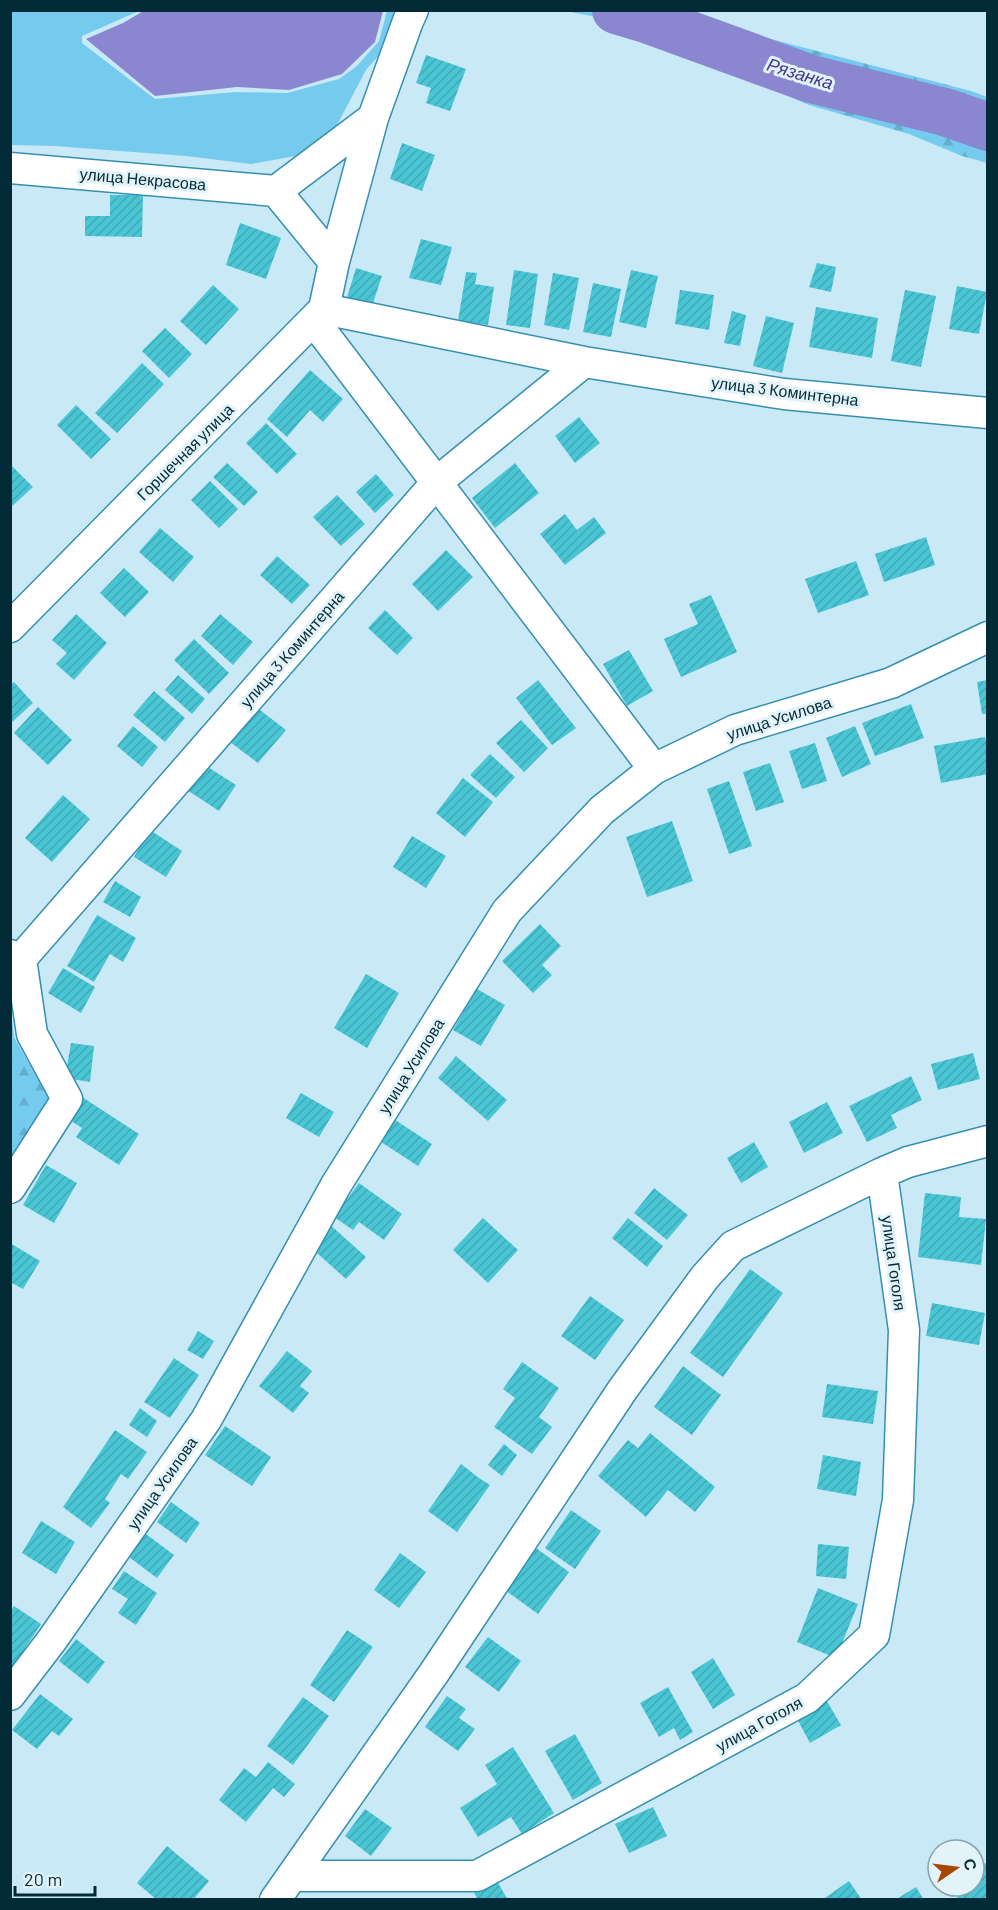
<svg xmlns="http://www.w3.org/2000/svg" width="998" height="1910" viewBox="0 0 998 1910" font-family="Barlow,sans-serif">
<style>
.green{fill:#75cbee}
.forest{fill:url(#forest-firs)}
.water{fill:#8b86d0}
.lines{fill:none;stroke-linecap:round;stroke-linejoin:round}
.river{stroke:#8b86d0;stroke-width:48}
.building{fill:url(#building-hatch)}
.minor-casing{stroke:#368faf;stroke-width:33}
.minor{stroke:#fff;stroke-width:30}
.labels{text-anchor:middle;stroke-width:6;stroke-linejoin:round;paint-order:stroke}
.street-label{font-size:16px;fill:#032a37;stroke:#e3f3fa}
.water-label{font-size:18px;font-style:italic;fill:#473890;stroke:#e3f3fa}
</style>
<defs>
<pattern id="forest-firs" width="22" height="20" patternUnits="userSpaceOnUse" patternTransform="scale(1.5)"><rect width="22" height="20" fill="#75cbee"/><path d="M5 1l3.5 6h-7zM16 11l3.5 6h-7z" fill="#64aecd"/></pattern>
<pattern id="building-hatch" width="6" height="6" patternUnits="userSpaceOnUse" patternTransform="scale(1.5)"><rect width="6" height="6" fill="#4ac5d4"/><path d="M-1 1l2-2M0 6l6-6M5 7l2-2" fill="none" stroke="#3fa9b7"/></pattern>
</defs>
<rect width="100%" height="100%" fill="#c9e9f7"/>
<path class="green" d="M10,11H139L82,36V43L155,99L236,92L287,93L339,79L357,66L379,41L387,11H403L394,38L366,70L338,123L317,152L251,164L186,156L55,146L11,145Z"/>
<path class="forest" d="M566,11H676L751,34L971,91L987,97V163L962,156L909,134L809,105L651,37L596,17Z
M10,1001L14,1037L49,1099L25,1146L10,1168Z"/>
<path class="water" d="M145,10H383V11L375,42L342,74L289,90L237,87L155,96L86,39L123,23Z"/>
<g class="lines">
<path class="river" d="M616,10L646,19L811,79L945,112L988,127"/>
</g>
<path class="building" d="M426,55L466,69L450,111L426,103L431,88L416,83Z
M402,143L435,155L422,191L390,179Z
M110,195H143L142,237L85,236V216H110Z
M240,223L281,238L266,279L226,265Z
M421,239L452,247L441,285L409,278Z
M817,263L836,267L831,292L809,287Z
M356,268L382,276L370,312L345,304Z
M514,270L538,274L530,328L506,325Z
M631,270L658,276L646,328L619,322Z
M466,272L477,273L475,284L494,287L488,325L458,321Z
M553,273L579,278L569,330L544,325Z
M593,283L621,289L611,337L583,332Z
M213,285L239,309L206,345L180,321Z
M957,286L987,292L979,334L949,329Z
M680,290L714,295L709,330L675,324Z
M905,290L936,296L921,367L891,361Z
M816,307L878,318L872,358L809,347Z
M732,311L746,315L740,346L724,343Z
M766,316L794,323L782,373L753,366Z
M165,328L192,354L169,378L142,351Z
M142,363L164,384L117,433L95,413Z
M310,370L343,399L323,422L310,410L287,437L267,419Z
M76,405L111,439L91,459L57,425Z
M579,417L600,443L575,463L555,436Z
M266,423L297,454L277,474L246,443Z
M227,463L258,492L244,506L213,477Z
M515,463L539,493L495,528L472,498Z
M10,464L33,487L10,508Z
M376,474L394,495L375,513L356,492Z
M210,481L238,509L219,528L191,500Z
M337,495L365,524L341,546L313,517Z
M565,514L577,530L594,517L606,533L565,565L540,534Z
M160,528L194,557L173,582L139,552Z
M926,537L935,565L884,582L875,554Z
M446,550L473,577L438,611L412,584Z
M277,556L310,585L292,604L260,575Z
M856,561L869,595L818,613L805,579Z
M124,568L149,592L125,617L100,593Z
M711,595L737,652L681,677L664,639L698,624L689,604Z
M385,610L413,638L397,655L368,628Z
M76,614L107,643L74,680L56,664L67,653L52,640Z
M220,614L253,642L233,665L201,636Z
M194,639L229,673L209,694L174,660Z
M629,650L653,691L627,706L603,664Z
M178,675L205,699L192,714L165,690Z
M538,680L576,728L552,745L516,698Z
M988,680V714H982L977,682Z
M14,682L33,703L10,724V685Z
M154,691L185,718L165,742L133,715Z
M911,704L924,738L875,756L862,723Z
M38,707L72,740L48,765L14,733Z
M256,707L286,730L258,763L230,742Z
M521,720L548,748L524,772L496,743Z
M133,726L158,747L142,767L117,746Z
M855,726L871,764L842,777L826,738Z
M985,737L988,750V774L941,783L934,746Z
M815,743L827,781L802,789L789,751Z
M490,754L515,777L496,798L470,775Z
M200,762L236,785L219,811L184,788Z
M770,763L784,802L756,811L743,772Z
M463,778L493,802L465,837L436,813Z
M729,781L752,846L729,854L707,789Z
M63,795L90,819L52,862L25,838Z
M672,821L693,881L647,897L626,837Z
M150,830L182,851L166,877L134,857Z
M412,836L446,856L426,888L393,867Z
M115,881L141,897L130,917L103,902Z
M97,915L136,938L123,962L110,954L94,982L67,966Z
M540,924L561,946L542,965L552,975L533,993L502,961Z
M63,968L95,987L81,1013L48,993Z
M366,974L399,993L367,1048L334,1028Z
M477,989L505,1005L481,1046L453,1030Z
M71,1043L94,1046L90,1082L65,1078Z
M973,1053L980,1079L938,1090L931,1064Z
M456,1056L507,1100L488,1121L438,1078Z
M911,1076L922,1100L891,1115L897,1128L867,1142L849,1106Z
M301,1093L334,1112L319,1137L286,1118Z
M82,1097L139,1134L119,1165L76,1137L82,1128L68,1119Z
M827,1102L843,1133L804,1153L789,1122Z
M392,1118L432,1144L418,1166L378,1140Z
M754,1142L768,1167L741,1183L727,1158Z
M46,1165L77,1183L54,1223L23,1205Z
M359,1183L402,1214L384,1240L359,1222L353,1230L334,1217Z
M654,1188L688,1215L667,1240L634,1213Z
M925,1193L961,1197L959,1217L986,1219L981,1265L918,1257Z
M483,1218L518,1250L488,1283L453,1250Z
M628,1218L663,1246L647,1267L612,1238Z
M327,1222L366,1257L346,1279L307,1244Z
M10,1243L40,1261L23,1289L10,1282Z
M750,1269L783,1293L723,1377L690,1353Z
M590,1296L624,1320L595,1360L561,1336Z
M932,1303L985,1313L979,1345L926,1336Z
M198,1331L214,1341L203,1359L187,1350Z
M287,1351L312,1371L300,1386L309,1393L293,1413L259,1386Z
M174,1358L199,1375L170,1418L144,1402Z
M522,1362L559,1388L539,1417L552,1427L532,1454L494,1427L515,1398L503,1389Z
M683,1366L721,1395L692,1435L654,1407Z
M827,1384L878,1391L873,1424L822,1417Z
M140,1408L157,1421L147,1437L129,1425Z
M225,1426L271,1457L252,1486L205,1455Z
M115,1430L147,1452L128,1479L121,1474L105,1499L110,1503L91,1528L63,1507Z
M650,1433L715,1487L695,1512L668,1490L646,1517L598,1476L628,1440L638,1448Z
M504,1444L517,1455L502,1476L488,1465Z
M823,1455L861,1462L856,1496L817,1489Z
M461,1464L479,1478L490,1485L457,1532L428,1511Z
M171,1502L200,1523L186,1543L157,1522Z
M571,1510L601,1531L575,1569L545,1548Z
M41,1521L75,1542L56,1574L22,1553Z
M146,1534L174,1555L157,1578L129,1557Z
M818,1544L849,1547L846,1579L816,1576Z
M536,1548L569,1572L538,1614L505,1590Z
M400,1553L426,1572L399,1608L374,1590Z
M124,1571L157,1593L136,1625L118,1613L128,1599L112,1589Z
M818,1588L858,1604L836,1658L797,1642Z
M14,1606L41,1624L10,1671V1612Z
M347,1630L373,1647L334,1702L310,1685Z
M488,1637L521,1661L499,1692L465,1667Z
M76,1639L105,1662L88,1684L59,1661Z
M713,1658L735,1695L713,1709L691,1672Z
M668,1687L693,1732L680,1740L674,1728L659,1737L640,1703Z
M40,1694L73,1719L59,1736L52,1731L37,1749L12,1730Z
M447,1696L466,1709L459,1718L475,1729L458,1751L425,1727Z
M303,1697L329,1716L293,1765L267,1746Z
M825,1698L841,1725L810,1743L795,1715Z
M575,1734L602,1783L573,1800L545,1751Z
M513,1747L554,1813L522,1834L511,1817L478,1837L460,1808L497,1784L485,1765Z
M268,1762L295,1784L284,1797L273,1788L246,1822L219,1800L244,1768L256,1777Z
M653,1807L667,1836L629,1853L615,1824Z
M365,1809L392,1828L371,1856L345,1836Z
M167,1846L209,1881L193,1900H157L137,1883Z
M985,1863L988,1866V1900H959L951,1886H974V1870Z
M497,1881L508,1900H478L474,1893Z
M849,1881L862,1900H822Z
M916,1887L924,1900H895Z"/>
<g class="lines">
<defs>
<path id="minor" d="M10,168L276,191
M276,191L373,118
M276,191L334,262
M324,309L584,362L784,394L988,413
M314,321L654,769
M10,627L324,309L334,262L373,118L408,21L413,10
M10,955L21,959L437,482L584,362
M10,1188L67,1099L32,1034L21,959
M10,1695L52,1640L206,1420L336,1185L507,911L602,810L654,769L735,730L891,683L988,637
M293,1876H477L807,1698L874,1635L898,1500L904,1330L882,1173
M275,1900L434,1673L623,1389L705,1277L733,1246L882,1173L908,1162L988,1141"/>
</defs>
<use href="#minor" class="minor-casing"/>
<use href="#minor" class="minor"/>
</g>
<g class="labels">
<g class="street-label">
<text transform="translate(143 179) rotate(5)" y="6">улица Некрасова</text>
<text transform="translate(785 391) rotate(7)" y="6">улица 3 Коминтерна</text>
<text transform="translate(185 452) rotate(-45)" y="6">Горшечная улица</text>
<text transform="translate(292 649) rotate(-49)" y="6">улица 3 Коминтерна</text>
<text transform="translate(779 718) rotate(-18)" y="6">улица Усилова</text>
<text transform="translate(411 1066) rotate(-58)" y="6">улица Усилова</text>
<text transform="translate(894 1263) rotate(82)" y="6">улица Гоголя</text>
<text transform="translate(162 1483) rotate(-55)" y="6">улица Усилова</text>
<text transform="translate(759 1724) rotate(-29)" y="6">улица Гоголя</text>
</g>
<g class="water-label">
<text transform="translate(800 74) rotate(17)" y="6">Рязанка</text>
</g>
</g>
<rect width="998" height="1910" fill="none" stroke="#032a37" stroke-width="24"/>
<g transform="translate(956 1868) rotate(76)"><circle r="28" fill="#e3f3fa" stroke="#89a3ac" stroke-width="1.5"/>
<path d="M0-4.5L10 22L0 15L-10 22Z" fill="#a84703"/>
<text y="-9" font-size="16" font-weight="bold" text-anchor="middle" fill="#032a37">С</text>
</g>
<path d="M15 1886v9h80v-9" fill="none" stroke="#032a37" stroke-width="3"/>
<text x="24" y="1886" font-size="18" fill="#032a37" stroke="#e3f3fa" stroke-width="4.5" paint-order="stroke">20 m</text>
</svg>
